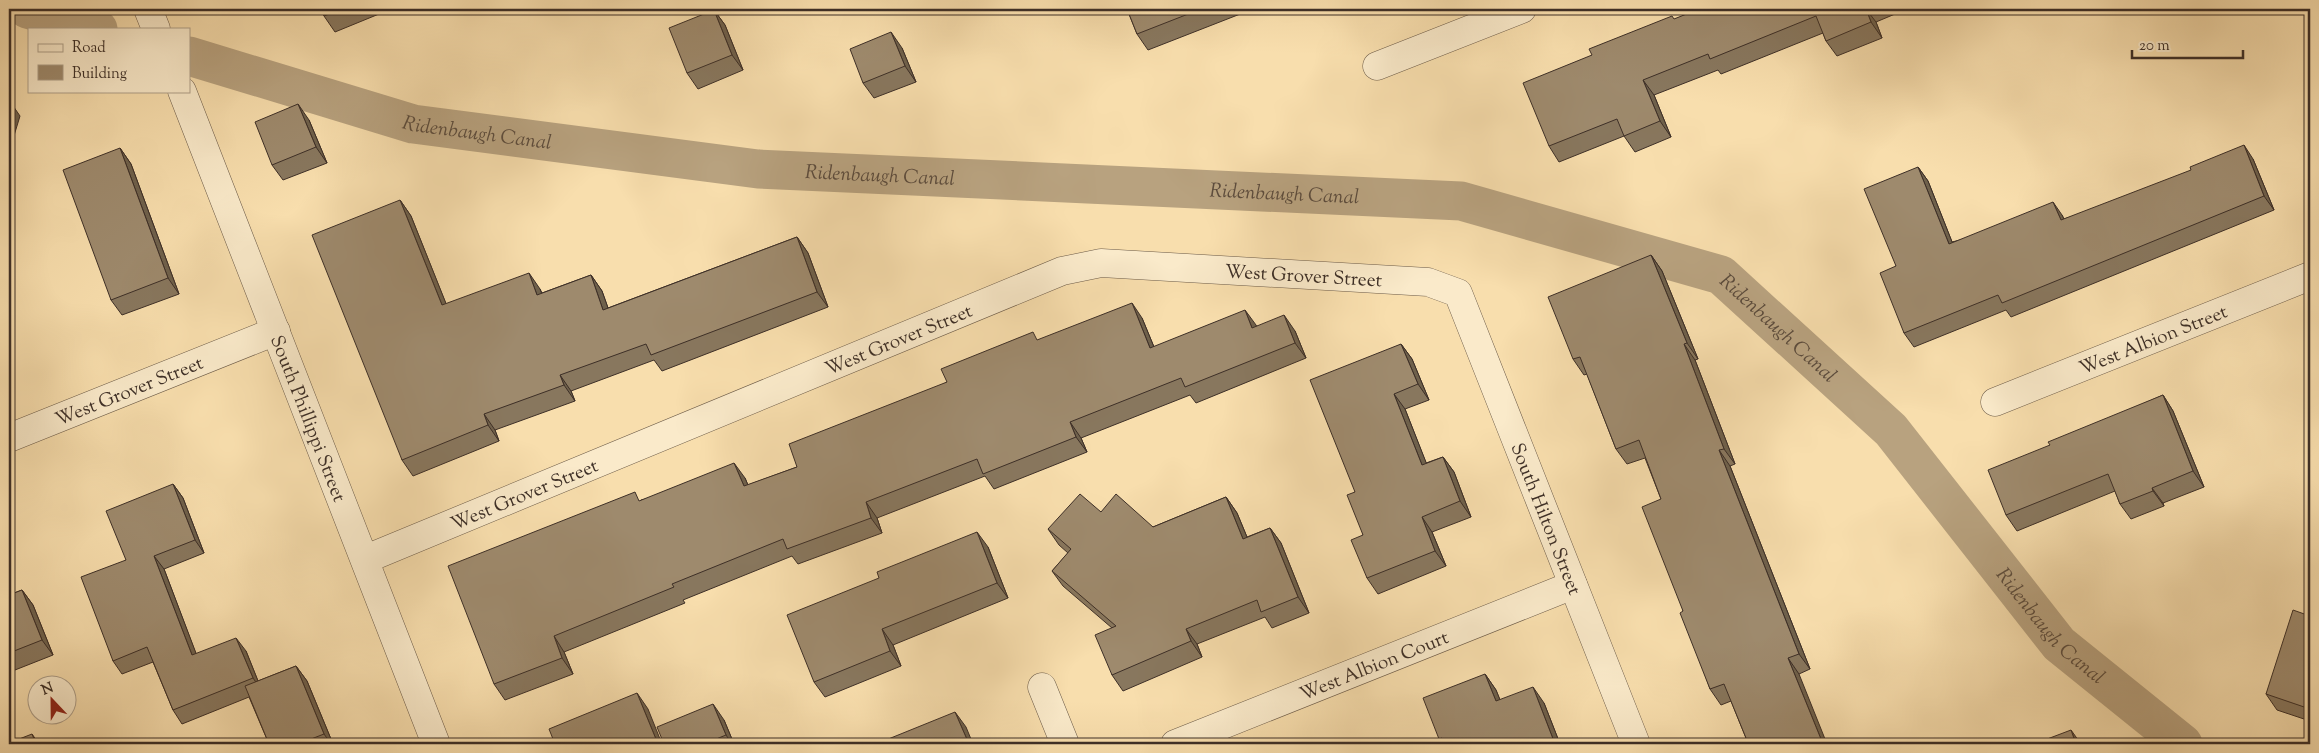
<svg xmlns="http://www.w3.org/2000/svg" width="2319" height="753" viewBox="0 0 2319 753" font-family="'Sorts Mill Goudy',serif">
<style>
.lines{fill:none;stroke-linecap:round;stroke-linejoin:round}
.canal{stroke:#b8a27f;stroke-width:39}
.minor-casing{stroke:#6c5b48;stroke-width:29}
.minor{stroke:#faeaca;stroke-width:28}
.wall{fill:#88775e;stroke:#3d2f27}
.shaded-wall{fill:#6f614c;stroke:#3d2f27}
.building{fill:#9e8a6d;stroke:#3d2f27}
.labels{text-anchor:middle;stroke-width:4.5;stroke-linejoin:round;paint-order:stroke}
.street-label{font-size:19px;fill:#3d2f27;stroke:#faeaca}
.water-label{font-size:20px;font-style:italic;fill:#5c4c3d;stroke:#faeaca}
</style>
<rect width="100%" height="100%" fill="#f8dead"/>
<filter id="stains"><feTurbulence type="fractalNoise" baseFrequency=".004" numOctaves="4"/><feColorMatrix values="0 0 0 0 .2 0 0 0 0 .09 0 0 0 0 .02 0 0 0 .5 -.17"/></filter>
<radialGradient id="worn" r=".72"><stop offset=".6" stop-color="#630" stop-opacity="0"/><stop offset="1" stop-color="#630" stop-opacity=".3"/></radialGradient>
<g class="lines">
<g class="canal">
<path d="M27,9L98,29"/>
<path id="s1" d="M189,56L413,124L758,169L1461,201L1721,275L1891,430L2059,644L2183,744"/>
</g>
<defs>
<g id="minor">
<path d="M148,9L156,29"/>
<path d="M1377,66L1522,9"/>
<path id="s2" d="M182,91L436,744"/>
<path id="s3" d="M1995,402L2310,276"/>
<path id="s4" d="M9,438L276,331"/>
<path id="s5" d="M366,559L1062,271L1101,263L1428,282L1458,293L1636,744"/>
<path d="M1042,687L1065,744"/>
<path id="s6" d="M1175,744L1573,585"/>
</g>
</defs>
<use href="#minor" class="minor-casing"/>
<use href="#minor" class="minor"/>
</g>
<path class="wall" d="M321,9H377L379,14L335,32L324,16Z
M1127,9H1253L1148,50L1137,34Z
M1699,9H1907L1876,22L1882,38L1837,56L1826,41L1823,33L1721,74L1718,70L1654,95L1671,137L1635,152L1624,136L1559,162L1549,146L1592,55Z
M714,10L725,25L743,70L698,89L687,73Z
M902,48L916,82L874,98L863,83Z
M309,120L327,163L283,180L272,165Z
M120,148L131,164L179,294L122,315L111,300Z
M2253,159L2274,210L2011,317L2006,310L1914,347L1904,333L1896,266L1918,167L1928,181L1952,242L2062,215L2064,219Z
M400,200L411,216L446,304L540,289L542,293L591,275L602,291L608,308L797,237L808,253L828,307L662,371L654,360L571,391L575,401L495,430L499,441L413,476L402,460Z
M1651,255L1662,271L1698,359L1695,360L1735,464L1730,466L1810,669L1799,674L1746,738L1731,701L1721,705L1710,689L1683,611L1661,499L1645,458L1627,464L1616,449L1587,374L1584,375L1573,359Z
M1142,318L1154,347L1256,326L1295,331L1306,358L1196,403L1190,395L1081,438L1087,452L994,489L985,476L877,518L882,533L798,564L792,556L683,600L685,603L564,652L573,674L505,700L494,684L641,500L745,478L748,485L797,467L947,382L1039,340Z
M1401,344L1412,359L1429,400L1405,409L1426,463L1443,457L1454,472L1471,517L1432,532L1446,566L1378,594L1367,578L1363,535L1355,492Z
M2163,395L2173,411L2204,487L2163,503L2164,506L2131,519L2120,504L2115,491L2017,531L2006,515L2050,445Z
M173,484L183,498L204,553L164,569L196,654L246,651L258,681L296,666L307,681L333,744H269L249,697L182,724L173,710L153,662L122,674L113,661L126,560Z
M1226,497L1237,513L1247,537L1270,528L1281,543L1309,613L1272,628L1265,617L1197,644L1202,657L1123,691L1112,675V628L1063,586L1052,571L1068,553L1059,545L1048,529L1101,512L1153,527Z
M988,547L1008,598L893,645L901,666L825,697L814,682Z
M22,590L33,605L53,655L15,670L9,660V595Z
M2310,616V721L2277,710L2266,694Z
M1485,674L1496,690L1500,700L1544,703L1560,744H1442L1439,739Z
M724,720L734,744H664Z"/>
<path class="shaded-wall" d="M1866,9L1876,22L1882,38L1871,22Z
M714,10L725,25L743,70L732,55Z
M891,32L902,48L916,82L905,66Z
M1643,80L1654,95L1671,137L1660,121Z
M9,100L20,116L9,152Z
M298,104L309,120L327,163L316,147Z
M2244,145L2253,159L2274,210L2264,196Z
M120,148L131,164L179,294L168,278Z
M1918,167L1928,181L1958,257L1949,244Z
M400,200L411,216L453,321L442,305Z
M2053,202L2062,215L2071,234L2061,220Z
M797,237L808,253L828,307L817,292Z
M1651,255L1662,271L1698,359L1687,343Z
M529,273L540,289L548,311L537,295Z
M591,275L602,291L614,325L603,310Z
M1132,303L1142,318L1161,364L1150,348Z
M1245,310L1256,325L1263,343L1252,328Z
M1284,315L1295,331L1306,358L1295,343Z
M1401,344L1412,359L1429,400L1418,384Z
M1684,344L1695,360L1735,464L1724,449Z
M560,375L571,391L575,401L564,385Z
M1394,394L1405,409L1433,480L1422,465Z
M2163,395L2173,411L2204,487L2193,471Z
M484,414L495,430L499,441L488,425Z
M1070,422L1081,438L1087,452L1076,437Z
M1719,450L1730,466L1810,669L1799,654Z
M1443,457L1454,472L1471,517L1460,501Z
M734,463L745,478L755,502L744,486Z
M173,484L183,498L204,553L195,540Z
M2152,488L2163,503L2164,506L2153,491Z
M1226,497L1237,513L1254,554L1243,539Z
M866,502L877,518L882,533L871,518Z
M1422,517L1432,532L1446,566L1435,551Z
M1270,528L1281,543L1309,613L1298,597Z
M977,532L988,547L1008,598L997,583Z
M154,556L164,569L202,669L192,655Z
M22,590L33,605L53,655L42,640Z
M882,629L893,645L901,666L890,651Z
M1186,629L1197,644L1202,657L1191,641Z
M554,636L564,652L573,674L562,658Z
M236,638L246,651L262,691L253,678Z
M1788,658L1799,674L1827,744H1823Z
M296,666L307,681L333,744H331L324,734Z
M1485,674L1496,690L1507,717L1496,701Z
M1533,687L1544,703L1560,744H1555Z
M637,693L648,709L662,744H658Z
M713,704L724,720L734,744H732L726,735Z
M955,712L966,727L973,744H969Z
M2071,730L2081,744H2076Z
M32,734L39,744H36Z"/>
<path class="building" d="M321,9H343L324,16Z
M1127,9H1201L1137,34Z
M1699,9H1866L1871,22L1826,41L1816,16L1710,59L1708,54L1643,80L1660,121L1624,136L1617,119L1549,146L1523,83L1592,55L1589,49L1672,16L1674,19Z
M714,10L732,55L687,73L669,28Z
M891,32L905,66L863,83L850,49Z
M298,104L316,147L272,165L255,122Z
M2244,145L2264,196L2002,303L1998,295L1904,333L1880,273L1896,266L1864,189L1918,167L1949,244L2053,202L2061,220L2191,170L2190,167Z
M120,148L168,278L111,300L63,170Z
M400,200L442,305L529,273L537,295L591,275L603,310L797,237L817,292L651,355L646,344L560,375L564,385L484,414L488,425L402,460L312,235Z
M1651,255L1687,343L1684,344L1724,449L1719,450L1799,654L1788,658L1823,744H1733L1732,743L1746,738L1724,684L1710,689L1680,613L1683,611L1642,507L1661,499L1639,440L1616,449L1580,357L1573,359L1548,297Z
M1132,303L1150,348L1245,310L1252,328L1284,315L1295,343L1185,387L1181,378L1070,422L1076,437L983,474L977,459L866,502L871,518L787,549L783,539L672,584L674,587L554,636L562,658L494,684L448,566L635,492L639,501L734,463L744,486L797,467L789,444L947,382L941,369L1033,332L1037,340Z
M1401,344L1418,384L1394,394L1422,465L1443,457L1460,501L1422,517L1435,551L1367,578L1351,540L1363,535L1347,495L1355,492L1310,380Z
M2163,395L2193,471L2152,488L2153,491L2120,504L2108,474L2006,515L1988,470L2050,445L2048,442Z
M173,484L195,540L154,556L192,655L236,638L253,678L173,710L147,647L113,661L81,577L126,560L106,511Z
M1080,494L1101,512L1116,494L1153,527L1226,497L1243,539L1270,528L1298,597L1261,612L1257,600L1186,629L1191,641L1112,675L1095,635L1116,626L1052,571L1071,549L1048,529Z
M977,532L997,583L882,629L890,651L814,682L787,615L879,578L877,572Z
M22,590L42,640L9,653V595Z
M2293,610L2310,616V709L2266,694Z
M296,666L324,734L306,741L308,744H269L245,686Z
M1485,674L1496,701L1533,687L1555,744H1444L1442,738L1439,739L1423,698Z
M637,693L658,744H555L549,729Z
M713,704L726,735L704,744H664L657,727Z
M955,712L969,744H876Z
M2071,730L2076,744H2034Z
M32,734L36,744H9V743Z"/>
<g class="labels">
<g class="street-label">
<text dy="7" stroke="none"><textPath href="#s5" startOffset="996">West Grover Street</textPath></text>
<text dy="7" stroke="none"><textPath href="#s5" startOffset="576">West Grover Street</textPath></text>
<text dy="7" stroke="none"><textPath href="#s3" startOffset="170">West Albion Street</textPath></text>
<text dy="7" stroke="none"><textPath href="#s4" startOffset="129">West Grover Street</textPath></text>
<text dy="7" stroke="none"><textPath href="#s2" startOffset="351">South Phillippi Street</textPath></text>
<text dy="7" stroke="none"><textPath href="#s5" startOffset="171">West Grover Street</textPath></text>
<text dy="7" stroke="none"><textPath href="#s5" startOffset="1395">South Hilton Street</textPath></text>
<text dy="7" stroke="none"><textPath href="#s6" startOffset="214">West Albion Court</textPath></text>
</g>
<g class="water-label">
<text dy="7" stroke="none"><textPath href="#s1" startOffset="299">Ridenbaugh Canal</textPath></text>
<text dy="7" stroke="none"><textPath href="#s1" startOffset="704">Ridenbaugh Canal</textPath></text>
<text dy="7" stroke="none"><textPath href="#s1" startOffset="1109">Ridenbaugh Canal</textPath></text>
<text dy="7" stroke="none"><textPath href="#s1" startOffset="1634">Ridenbaugh Canal</textPath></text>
<text dy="7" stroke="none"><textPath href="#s1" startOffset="2039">Ridenbaugh Canal</textPath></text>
</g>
</g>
<rect width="2319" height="753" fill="none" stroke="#f8dead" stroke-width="30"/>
<rect x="10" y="10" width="2299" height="733" fill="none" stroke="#3d2f27" stroke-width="2.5"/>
<rect x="15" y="15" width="2289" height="723" fill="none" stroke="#3d2f27"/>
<rect x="28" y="28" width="162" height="65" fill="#faeaca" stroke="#ae9f89"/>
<rect x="38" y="44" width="25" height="8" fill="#faeaca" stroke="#ae9f89"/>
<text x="72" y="52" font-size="15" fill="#3d2f27">Road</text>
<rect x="38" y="65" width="25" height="15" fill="#9e8a6d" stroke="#ae9f89"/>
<text x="72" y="78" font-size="15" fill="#3d2f27">Building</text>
<g transform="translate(52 700) rotate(338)"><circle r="24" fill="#faeaca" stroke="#ae9f89"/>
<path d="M0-4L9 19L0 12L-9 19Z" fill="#8f2418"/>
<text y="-8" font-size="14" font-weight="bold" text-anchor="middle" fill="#3d2f27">N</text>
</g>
<path d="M2132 50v8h111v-8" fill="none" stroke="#3d2f27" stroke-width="2.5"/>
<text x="2139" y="50" font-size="15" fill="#3d2f27" stroke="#faeaca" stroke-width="4" paint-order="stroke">20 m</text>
<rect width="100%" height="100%" filter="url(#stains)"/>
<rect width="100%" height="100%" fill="url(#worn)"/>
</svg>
